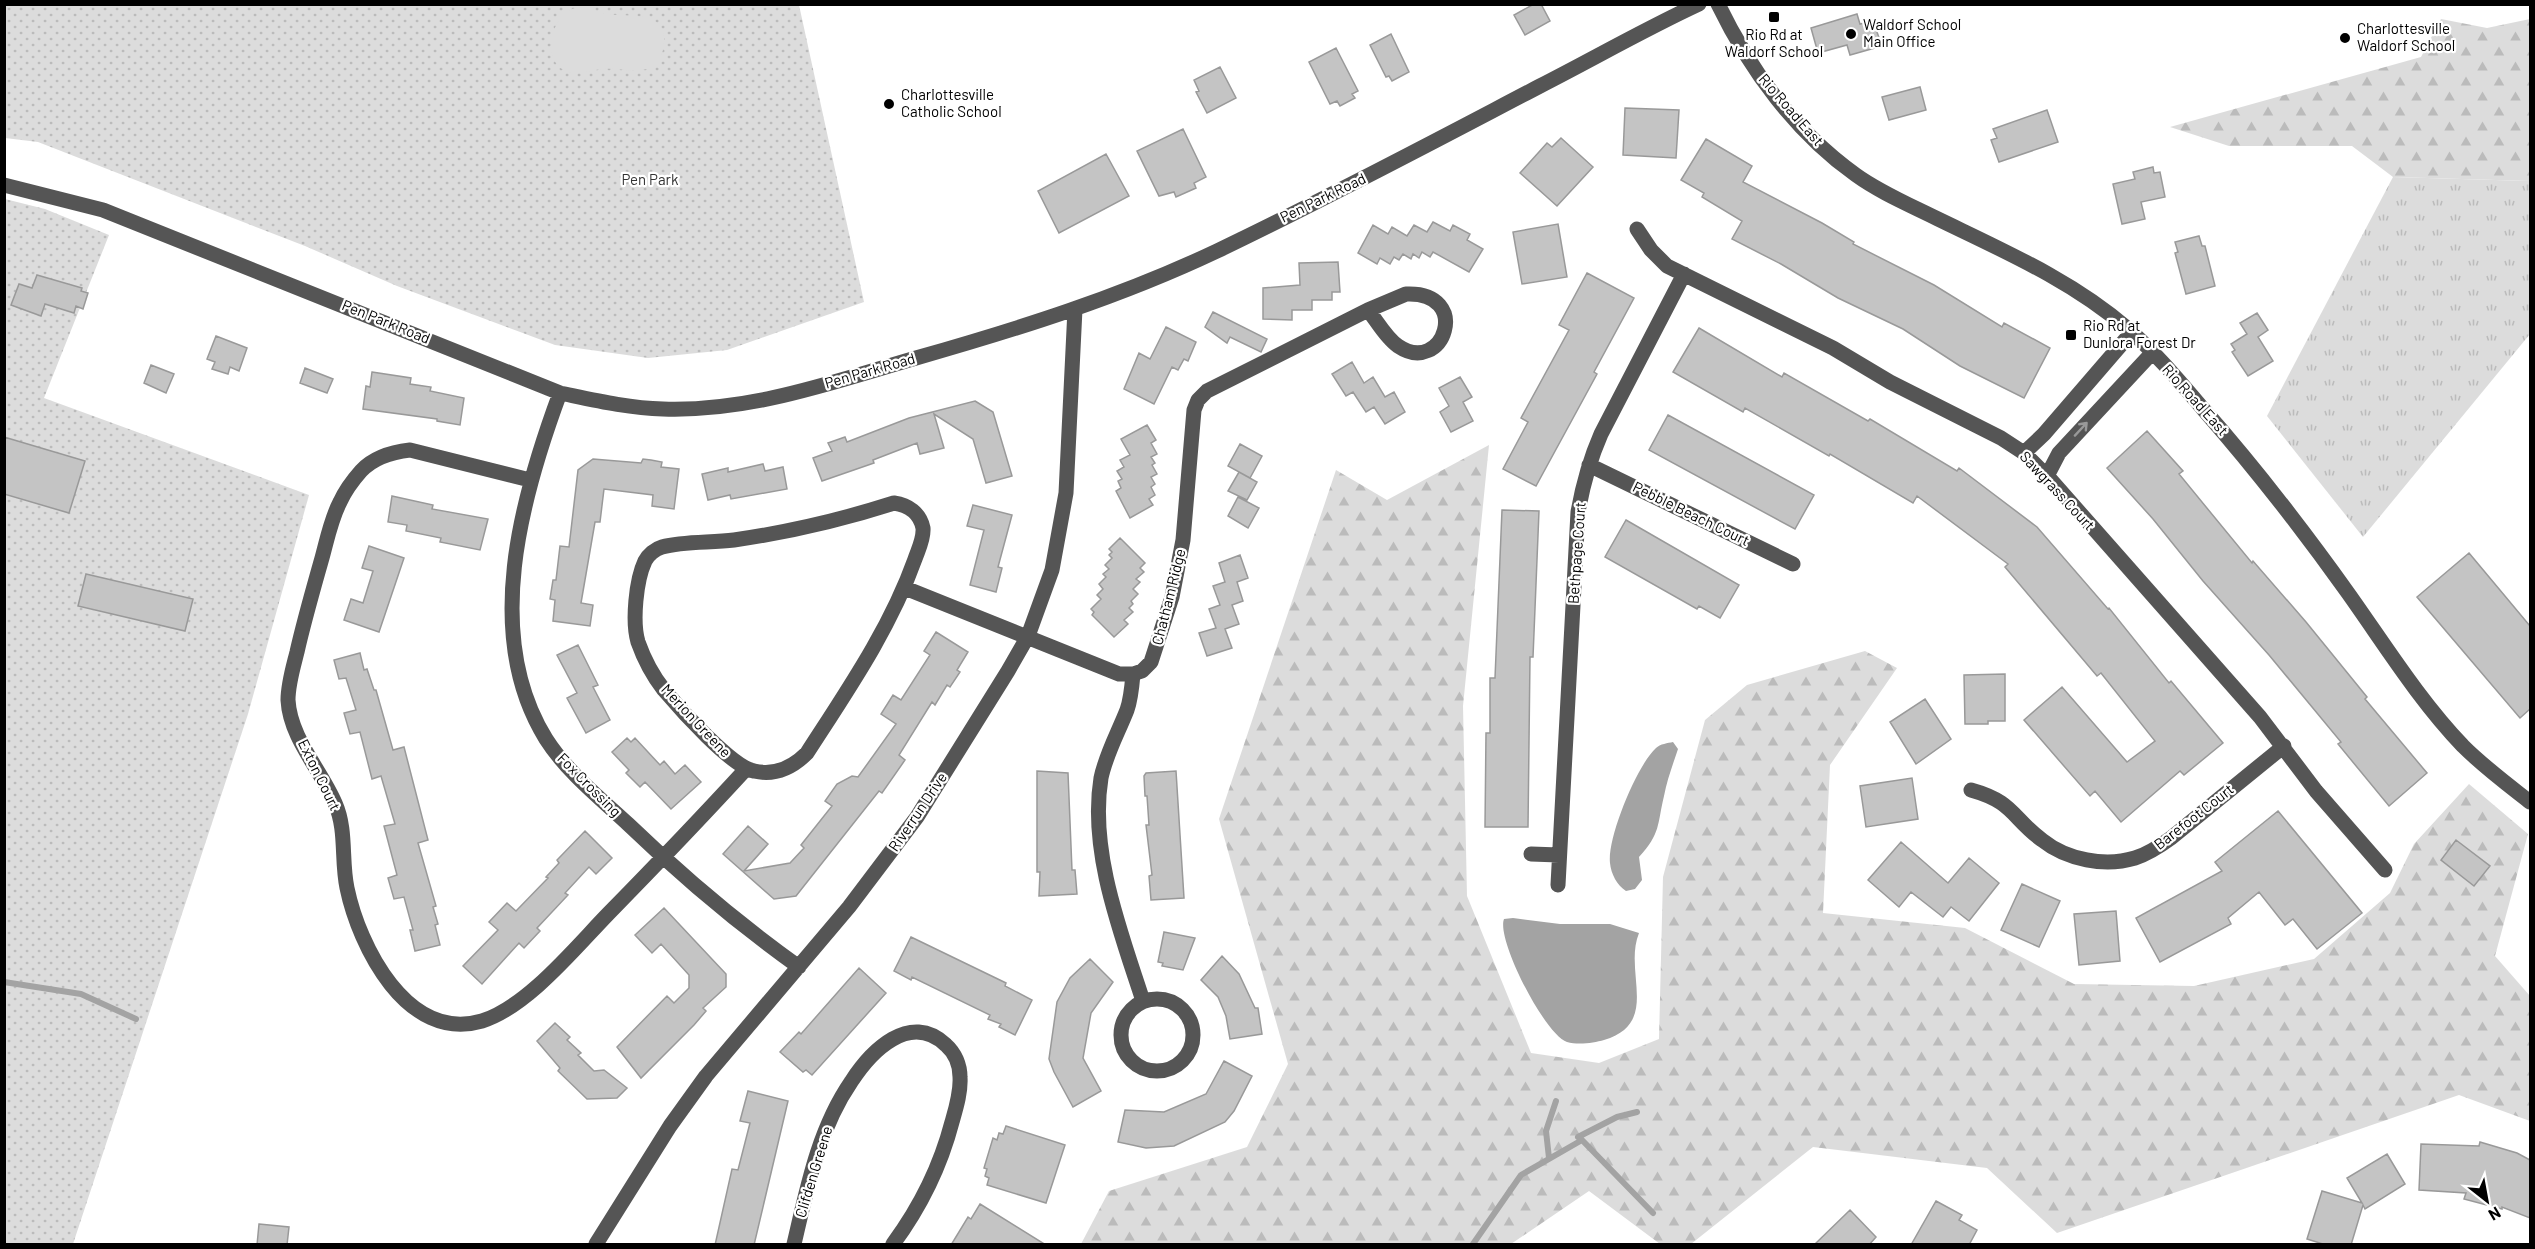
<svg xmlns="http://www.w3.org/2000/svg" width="2535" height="1249" viewBox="0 0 2535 1249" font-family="Barlow,sans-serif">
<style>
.grass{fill:url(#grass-tufts)}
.forest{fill:url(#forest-firs)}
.park{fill:url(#park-dots)}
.pitch{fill:#dcdcdc}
.water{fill:#a3a3a3}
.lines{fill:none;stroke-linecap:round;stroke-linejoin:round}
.stream{stroke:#a3a3a3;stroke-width:6}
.building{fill:#c4c4c4;stroke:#999;stroke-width:1.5}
.minor{stroke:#555;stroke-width:15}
.oneway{stroke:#999}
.poi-dot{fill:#000;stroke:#fff;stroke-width:2}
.labels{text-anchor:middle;stroke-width:4.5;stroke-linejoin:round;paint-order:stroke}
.poi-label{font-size:15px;fill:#000;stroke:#fff;text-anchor:start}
.street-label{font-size:15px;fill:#000;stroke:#fff}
.park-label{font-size:15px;fill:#333;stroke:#fff}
</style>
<defs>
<pattern id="grass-tufts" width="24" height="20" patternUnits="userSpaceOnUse" patternTransform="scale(1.5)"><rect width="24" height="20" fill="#dcdcdc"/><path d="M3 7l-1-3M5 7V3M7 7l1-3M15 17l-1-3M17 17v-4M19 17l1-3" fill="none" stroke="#bbb"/></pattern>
<pattern id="forest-firs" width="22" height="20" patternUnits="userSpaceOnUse" patternTransform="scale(1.5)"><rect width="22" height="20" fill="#dcdcdc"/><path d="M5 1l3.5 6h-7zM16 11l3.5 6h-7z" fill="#bbb"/></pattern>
<pattern id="park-dots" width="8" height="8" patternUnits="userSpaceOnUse" patternTransform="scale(1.5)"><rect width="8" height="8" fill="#dcdcdc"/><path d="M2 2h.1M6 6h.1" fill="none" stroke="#bbb" stroke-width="1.8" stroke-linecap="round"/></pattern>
</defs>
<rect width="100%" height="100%" fill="#fff"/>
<path class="grass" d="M2393,177L2530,181V334L2363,537L2267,416Z"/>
<path class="forest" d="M2441,19L2487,28L2530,19V181L2393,177L2352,146H2229L2170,127L2421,57Z
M1489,445L1463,706L1467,896L1531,1053L1599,1063L1659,1039L1663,877L1705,720L1747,685L1865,651L1897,668L1830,765L1823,913L1965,928L2074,984L2194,986L2314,959L2390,893L2414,844L2469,784L2528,834L2495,956L2530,996V1121L2459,1095L2057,1233L1987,1168L1813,1147L1691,1244H1660L1589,1191L1511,1244H1081L1109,1191L1247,1147L1288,1064L1219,819L1336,470L1387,500Z"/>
<path class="park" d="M5,5H799L864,302L727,350L648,358L555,345L397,286L305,246L38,142L5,138Z
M5,199L45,209L109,235L44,398L309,495L248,714L73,1244H5Z"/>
<path class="pitch" d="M584,6C591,9 599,12 606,14C622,17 658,11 663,32C667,48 660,69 641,70C630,72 617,68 605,69C594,69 580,75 569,72C542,65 549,24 567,12C571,8 579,8 584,6Z"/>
<path class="water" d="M1673,742L1678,749C1673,764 1667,780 1664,796C1657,825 1661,833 1639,857L1642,880L1635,889L1626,891C1617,885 1611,874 1610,863C1607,838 1637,765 1656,748C1660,744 1668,743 1673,742Z
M1513,918L1560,924H1610L1639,933C1623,972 1661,1023 1604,1040C1594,1043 1578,1045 1567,1042C1545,1035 1496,939 1504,919Z"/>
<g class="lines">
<path class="stream" d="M4,982L81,994L136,1019
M1581,1139L1578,1137L1617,1117L1637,1112
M1549,1158L1546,1131L1556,1101
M1473,1244L1521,1175L1582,1140L1653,1213"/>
</g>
<path class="building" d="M1534,4H1541L1550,21L1525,35L1514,15Z
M1857,14L1860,24L1873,21L1882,46L1850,55L1847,45L1818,53L1811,28Z
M1391,34L1409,72L1392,81L1389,76L1386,77L1370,45Z
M1336,48L1358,91L1352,94L1355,98L1340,106L1337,101L1330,104L1309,62Z
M1220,67L1236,98L1207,113L1196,92L1199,91L1194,80Z
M1920,87L1926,110L1889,120L1882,97Z
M1625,108L1679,110L1676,158L1623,155Z
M2047,110L2058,142L1999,162L1991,140L1997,138L1993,129Z
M1183,129L1206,177L1194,183L1196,188L1176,197L1174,192L1159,196L1137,151Z
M1561,138L1593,167L1557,206L1520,173L1547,143L1552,147Z
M1706,139L1752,166L1743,182L1822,223L1854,242L1853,244L1934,285L2002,327L2004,323L2050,348L2024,398L1960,366L1903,329L1838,298L1781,264L1732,239L1742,221L1702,197L1704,193L1681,180Z
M1106,154L1129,196L1059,233L1038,191Z
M2153,167L2154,173L2160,172L2165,197L2141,202L2145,219L2122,224L2113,184L2135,179L2133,172Z
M1433,222L1450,231L1453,225L1470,234L1467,240L1483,249L1469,272L1433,252L1430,257L1422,252L1419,258L1413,254L1411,259L1403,254L1399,260L1394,257L1390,264L1380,258L1377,264L1358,253L1373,225L1388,234L1392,227L1407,236L1414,225L1427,232Z
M1558,224L1567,277L1522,284L1513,232Z
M2199,236L2202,246H2205L2215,286L2186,294L2175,253L2178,252L2175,242Z
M1338,262L1340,292H1332V300H1312V310H1292V320L1263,319V288L1300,285L1299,263Z
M1587,273L1634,298L1594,372L1597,374L1536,486L1503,469L1528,422L1521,418L1569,330L1559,325Z
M37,275L82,288L81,291L88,293L83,309L76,306L74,313L45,304L41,316L11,305L19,284L32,288Z
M1213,312L1267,339L1261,352L1230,337L1227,343L1205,327Z
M2257,313L2268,330L2258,337L2273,361L2248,376L2232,352L2235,350L2231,344L2247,334L2240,323Z
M1166,327L1196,342L1188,361L1184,359L1178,370L1172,367L1154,404L1124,389L1139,353L1150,359Z
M1699,328L1782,377L1784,373L1868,421L1870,419L1957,471L1959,468L2037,527L2108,609L2109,608L2169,683L2171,681L2223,743L2184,775L2180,771L2121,822L2095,791L2090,796L2024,720L2062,687L2127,762L2155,741L2101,673L2097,676L2005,567L2008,564L1917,496L1913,503L1830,454L1829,456L1745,408L1743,412L1673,372Z
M216,336L247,348L239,371L230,367L228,374L212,369L215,362L207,359Z
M1352,362L1364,383L1373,377L1385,397L1394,392L1405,412L1385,424L1374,407L1366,412L1353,392L1346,396L1332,374Z
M151,365L174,374L166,393L144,383Z
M305,368L333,379L327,393L300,383Z
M372,372L411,378L410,384L431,387L430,391L464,398L460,425L437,421V419L363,409L366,386L370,387Z
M1460,377L1472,397L1463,402L1473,421L1451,432L1440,412L1449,406L1439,388Z
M975,401L993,412L1012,476L986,483L973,439L934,414L944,448L920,454L917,443L873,460L874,463L822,481L813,458L832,451L828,443L845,437L847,442L909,418Z
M1668,415L1814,495L1795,529L1649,450Z
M1147,425L1156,440L1151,443L1157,454L1151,457L1155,463L1152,465L1157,474L1151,477L1155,484L1151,487L1155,495L1149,499L1153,505L1130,518L1116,491L1121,488L1118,481L1122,479L1117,471L1124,467L1120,460L1130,455L1121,439Z
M2147,431L2183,471L2179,474L2252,563L2253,561L2306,622L2367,697L2365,699L2427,773L2389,806L2338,744L2341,742L2269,655L2203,581L2153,519L2107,468Z
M4,437L85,461L69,513L4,494Z
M1240,444L1262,456L1250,478L1228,466Z
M593,459L641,463L643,459L651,460L662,462L661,467L679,469L674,509L652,506L653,495L604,489L600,522H595L581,603L593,605L590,626L553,621L555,600L550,599L553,580H556L560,546L569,547L578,470Z
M763,464L765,471L783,467L787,489L731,499L730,495L708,500L702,474L728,468V472Z
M1239,472L1257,482L1247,500L1228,491Z
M392,496L433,505L432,509L488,519L480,550L440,542L441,538L406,531L407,525L388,522Z
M1238,497L1259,508L1248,528L1228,516Z
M973,505L1012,515L998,567L1002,568L996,592L970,585L984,530L967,526Z
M1502,510L1539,511L1533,657H1530L1528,827H1485L1486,733H1490V678H1495Z
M1626,520L1739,585L1720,618L1699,606L1697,609L1605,557Z
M1120,538L1145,563L1140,568L1144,572L1136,579L1140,582L1133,589L1138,594L1131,601L1133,604L1129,608L1133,612L1124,620L1128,624L1114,637L1092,615L1094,612L1091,609L1101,599L1097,595L1103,589L1099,584L1106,577L1103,574L1109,569L1105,565L1112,558L1109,555L1112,552L1109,549Z
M369,546L404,558L379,632L344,620L351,599L363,603L373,571L362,568Z
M2469,553L2530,626V709L2520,718L2417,597Z
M1240,555L1248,578L1237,582L1243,601L1232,605L1239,624L1225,629L1232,648L1207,656L1199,633L1216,628L1209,609L1220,605L1213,586L1225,582L1219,563Z
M86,574L193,599L185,631L78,606Z
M936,632L968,652L957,670L960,672L950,687L947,685L935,705L932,702L899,755L905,760L882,793L879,791L796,896L774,899L723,854L748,826L768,844L744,871L790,863L804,848L801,845L832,806L825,801L837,784L852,776L858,777L896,724L881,714L893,695L901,700L930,655L924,651Z
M578,645L598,685L593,687L610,720L586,733L567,698L577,693L557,655Z
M360,653L364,670L367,669L374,690H376L393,750L404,747L428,840L418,843L436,906L433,907L438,924L435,925L440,945L415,951L410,930H413L404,897L394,899L388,878L397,875L384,826L395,824L381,776L372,779L360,732L350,734L344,713L356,710L346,678L339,679L334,660Z
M2005,674V721H1988V724H1965L1964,675Z
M1925,699L1951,739L1916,764L1890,722Z
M627,738L631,742L635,738L660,765L664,761L675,774L685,765L701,782L671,809L645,782L640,787L626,773L629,770L612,752Z
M1037,771L1068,773L1072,870H1075L1077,894L1039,896L1040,872H1037Z
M1176,771L1184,898L1151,900L1149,876L1152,875L1146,825H1149L1147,796H1145L1144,776L1146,773Z
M1912,778L1918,819L1866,827L1860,786Z
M2278,811L2362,913L2317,949L2293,919L2285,925L2259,892L2228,918L2231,924L2160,962L2136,918L2222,871L2215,862Z
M585,831L612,858L596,874L589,867L565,893L568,895L537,928L540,931L524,948L519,943L482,984L463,966L498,930L489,922L507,903L516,911L548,878L546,877L559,863L557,860Z
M2456,840L2490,866L2474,886L2441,860Z
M1901,842L1948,883L1969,858L1999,883L1969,921L1951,907L1943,917L1911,892L1899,907L1868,880Z
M2022,884L2060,901L2039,947L2001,930Z
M664,908L726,974V987L703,1008L706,1011L694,1025L641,1078L617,1047L667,996L674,1003L689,988V975L661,944L652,953L635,935Z
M2116,911L2120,961L2079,965L2074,914Z
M1164,932L1195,938L1183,970L1162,966L1163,963L1158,962Z
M911,937L1006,983L1005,986L1032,1000L1015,1035L999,1027L1001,1024L988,1019L990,1015L912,977L911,980L894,971Z
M1222,956L1239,974L1255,1008H1258L1262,1034L1230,1039L1226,1016L1218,997L1201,980Z
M1090,959L1113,982L1091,1013L1083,1058L1101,1091L1073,1107L1054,1072L1049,1059L1057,1002L1070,978Z
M859,968L886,993L812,1075L806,1070L803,1072L780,1052L799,1032L801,1034Z
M555,1023L570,1037L567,1040L581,1053L578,1055L594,1071L604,1070L627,1088L617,1098L587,1099L558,1071L560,1068L537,1041Z
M1224,1061L1252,1076L1234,1111L1225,1122L1174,1146L1146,1148L1118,1142L1125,1110L1164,1112L1206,1094Z
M748,1091L788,1101L754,1245H715L732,1169L738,1170L750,1123L740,1121Z
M1006,1126L1065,1145L1046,1203L987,1185L989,1178L985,1176L987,1169L984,1168L993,1138L997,1140L999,1133L1003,1134Z
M2480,1142L2517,1153L2530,1160V1218L2502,1207V1209L2464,1199L2466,1193L2419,1190L2421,1144L2479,1146Z
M2387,1154L2405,1184L2365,1209L2363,1205L2351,1245H2326L2307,1239L2322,1191L2362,1203L2347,1178Z
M1936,1201L1962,1215L1959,1220L1977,1230L1969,1245H1911Z
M980,1204L1046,1245H951L968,1217L971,1219Z
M1850,1210L1876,1237L1869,1245H1814Z
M259,1224L289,1227L287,1245H257Z"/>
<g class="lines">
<path class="minor" d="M1718,4C1750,70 1796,132 1856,175C1881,193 1910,205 1938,219C2004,251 2073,281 2128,329C2156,353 2180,382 2204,410C2255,468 2303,530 2348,593C2385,645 2419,700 2463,746C2484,767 2507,784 2530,802
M4,185L103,210L560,393C594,400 628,408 663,409C750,412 833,382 916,358C1018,329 1120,297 1217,251C1326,199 1433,142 1540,86C1593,59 1645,29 1699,4
M1637,229L1651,250L1667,266L1833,348L1890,382L2001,438L2024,453L2050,479L2260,717L2316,791L2385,870
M1406,294C1473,291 1444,377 1398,346C1386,338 1377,321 1368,310Z
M560,393C521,498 482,636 546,739C567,772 600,798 628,824C684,878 736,922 799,967
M2024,453L2044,434L2132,332
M1589,465L1793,564
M2047,476L2059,453L2152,353
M530,480L410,450C392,452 374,457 361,471C353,480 345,491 340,502C331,519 327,540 322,558C313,590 304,621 297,652C293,668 288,684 288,700C290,738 321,770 335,803C347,830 341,860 347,888C359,946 407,1043 482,1021C527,1007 575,948 608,914C655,866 701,818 746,769
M894,503C908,505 920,513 923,528C924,539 918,550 915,559C890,629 847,691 807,753C793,767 775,776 754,771C732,767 680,709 664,690C653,676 644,659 638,642C632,622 636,580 645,561C648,555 655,549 662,547C684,541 711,543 734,540C789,532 841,520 894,503Z
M905,588L1119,674H1133
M1971,790C2014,802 2011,817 2042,840C2067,860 2105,867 2135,858C2148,854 2160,846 2171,838L2284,746
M1531,854L1559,855
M1558,885L1578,512C1583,484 1590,459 1601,434L1684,274
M1121 1035a36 36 0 1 1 72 0a36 36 0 1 1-72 0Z
M1143,1001C1121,933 1089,851 1101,778C1106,754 1118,733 1127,710C1131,699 1132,686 1133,674L1142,671L1151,662L1172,597L1183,540L1194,410L1198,400L1207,391L1368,310
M596,1244L670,1126L706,1076L849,907L917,817L1008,671L1028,636L1052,570L1066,493L1075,309
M794,1244C807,1189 818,1130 851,1082C871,1051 910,1011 946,1045C955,1053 960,1065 960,1077C961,1092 956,1108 952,1122C940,1168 921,1206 893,1244"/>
</g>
<defs><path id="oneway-shaft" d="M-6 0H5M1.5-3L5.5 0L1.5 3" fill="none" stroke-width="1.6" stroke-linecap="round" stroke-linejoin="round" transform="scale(1.5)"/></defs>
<use class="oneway" href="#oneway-shaft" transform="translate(2081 429) rotate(-47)"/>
<g class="poi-dot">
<rect x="1768" y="11" width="12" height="12" rx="3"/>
<circle cx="1851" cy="34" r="6"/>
<circle cx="2345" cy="38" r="6"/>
<circle cx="889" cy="104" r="6"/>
<rect x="2065" y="329" width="12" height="12" rx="3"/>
</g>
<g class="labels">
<g class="poi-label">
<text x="1863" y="30">Waldorf School<tspan x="1863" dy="17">Main Office</tspan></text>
<text x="2357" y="34">Charlottesville<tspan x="2357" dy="17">Waldorf School</tspan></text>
<text x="1774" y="40" text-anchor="middle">Rio Rd at<tspan x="1774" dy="17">Waldorf School</tspan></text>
<text x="901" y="100">Charlottesville<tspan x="901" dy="17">Catholic School</tspan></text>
<text x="2083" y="331">Rio Rd at<tspan x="2083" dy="17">Dunlora Forest Dr</tspan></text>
</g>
<g class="street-label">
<text transform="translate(1791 110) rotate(49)" y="5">Rio Road East</text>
<text transform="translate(1323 198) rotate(-26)" y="5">Pen Park Road</text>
<text transform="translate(386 322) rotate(22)" y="5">Pen Park Road</text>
<text transform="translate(870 371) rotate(-16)" y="5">Pen Park Road</text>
<text transform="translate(2195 400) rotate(48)" y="5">Rio Road East</text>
<text transform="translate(2057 491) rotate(47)" y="5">Sawgrass Court</text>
<text transform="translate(1691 514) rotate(26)" y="5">Pebble Beach Court</text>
<text transform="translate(1577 553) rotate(-86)" y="5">Bethpage Court</text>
<text transform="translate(1169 597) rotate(-76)" y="5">Chatham Ridge</text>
<text transform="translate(696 721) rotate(47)" y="5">Merion Greene</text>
<text transform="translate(319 775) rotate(64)" y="5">Exton Court</text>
<text transform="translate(589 785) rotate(45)" y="5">Fox Crossing</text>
<text transform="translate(918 812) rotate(-56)" y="5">Riverrun Drive</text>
<text transform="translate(2194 817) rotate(-38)" y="5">Barefoot Court</text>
<text transform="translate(814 1172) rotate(-73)" y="5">Clifden Greene</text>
</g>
<g class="park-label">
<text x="650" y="185">Pen Park</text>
</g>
</g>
<rect width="2535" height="1249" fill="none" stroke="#000000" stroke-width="12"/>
<g transform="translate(2487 1201) rotate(149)" stroke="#ffffff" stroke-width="4.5" paint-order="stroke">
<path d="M0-4.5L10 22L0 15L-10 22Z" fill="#000000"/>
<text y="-9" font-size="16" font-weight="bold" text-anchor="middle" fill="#000000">N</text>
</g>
</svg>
